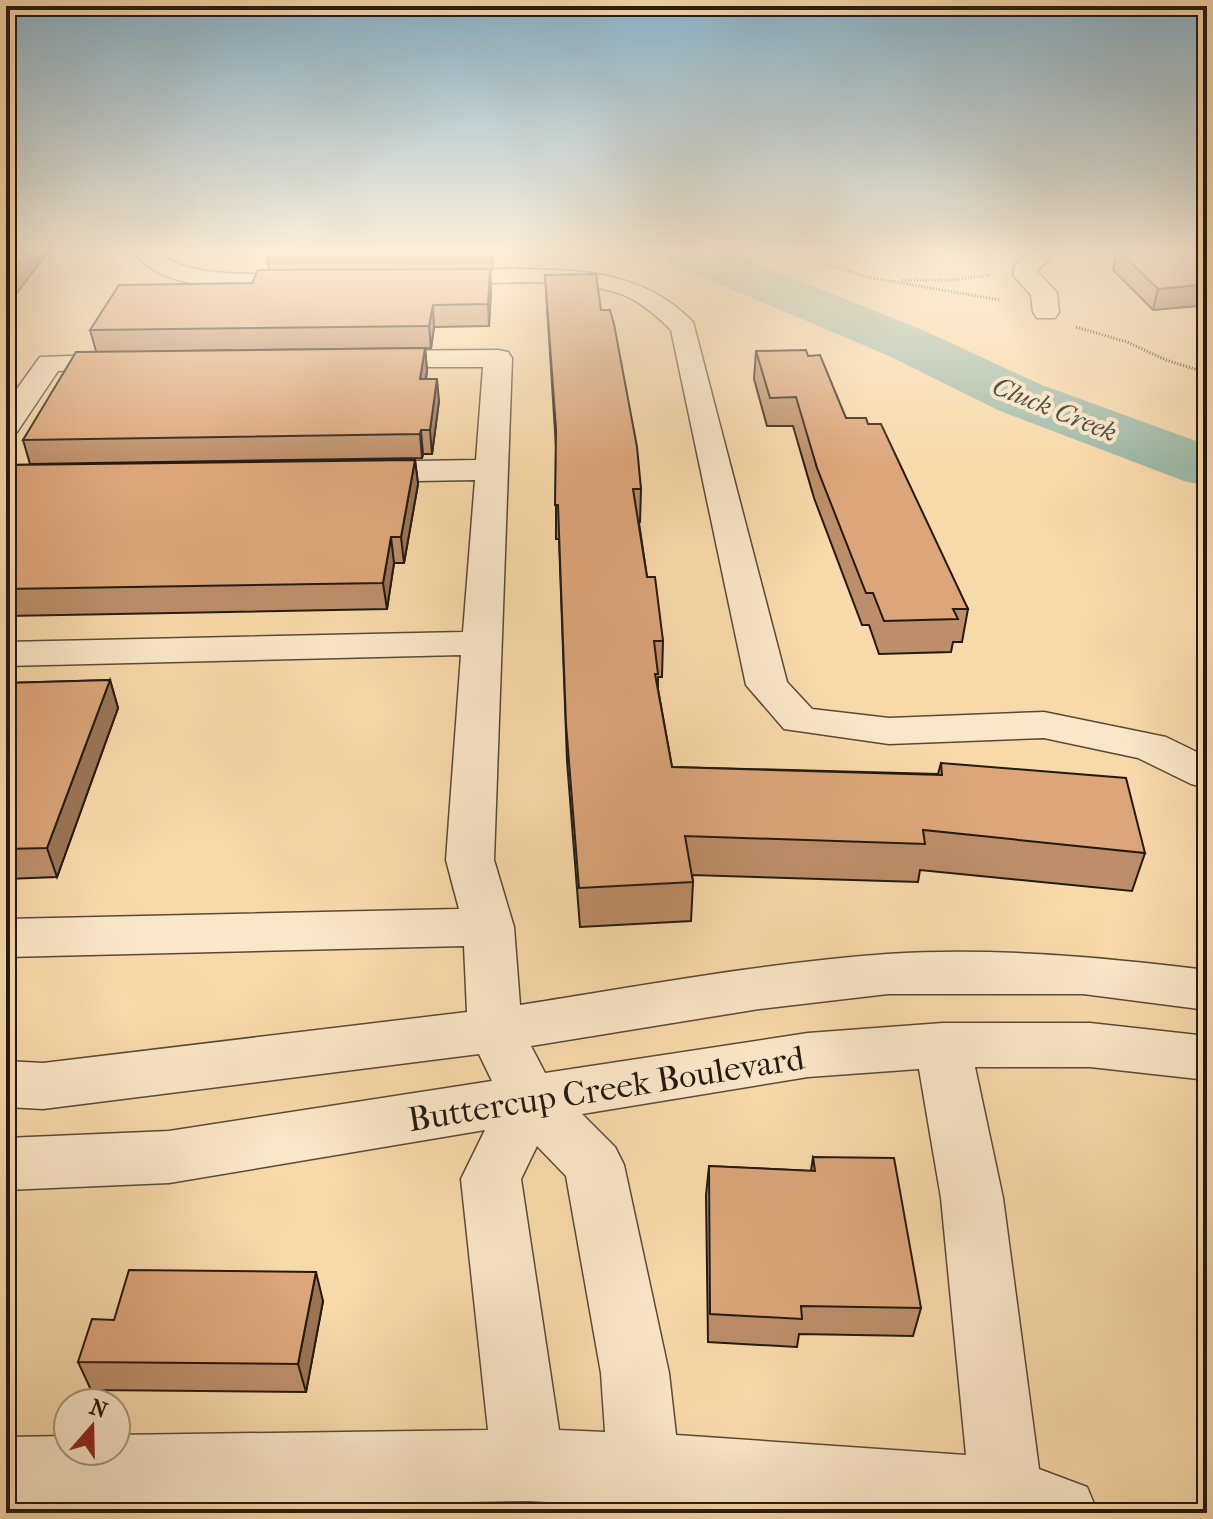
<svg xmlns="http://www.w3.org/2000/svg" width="1213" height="1519" viewBox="0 0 1213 1519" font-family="'IM FELL French Canon',serif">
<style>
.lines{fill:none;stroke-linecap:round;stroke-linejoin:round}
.river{fill:#9dbaa9;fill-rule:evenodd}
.minor-casing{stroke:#594a38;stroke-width:3}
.path{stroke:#241a12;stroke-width:3;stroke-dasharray:1 2;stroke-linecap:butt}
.minor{fill:#fae6c8;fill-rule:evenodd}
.wall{fill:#bd8e69;stroke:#241a12;stroke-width:2}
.shaded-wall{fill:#9a7455;stroke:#241a12;stroke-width:2}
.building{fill:#dca57a;stroke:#241a12;stroke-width:2}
.labels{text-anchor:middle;stroke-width:8;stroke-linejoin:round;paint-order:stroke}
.far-water-label{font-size:26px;font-style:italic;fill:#4e5247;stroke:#fae6c8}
.near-street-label{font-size:34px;fill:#241a12;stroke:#fae6c8}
</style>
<rect width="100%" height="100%" fill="#f8d9aa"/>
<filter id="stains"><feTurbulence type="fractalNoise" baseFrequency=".0025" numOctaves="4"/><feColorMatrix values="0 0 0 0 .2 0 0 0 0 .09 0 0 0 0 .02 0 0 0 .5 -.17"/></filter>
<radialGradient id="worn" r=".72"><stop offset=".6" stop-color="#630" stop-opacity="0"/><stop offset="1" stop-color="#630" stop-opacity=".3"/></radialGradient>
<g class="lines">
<path class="river" d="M660,252H727L925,331L1042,385L1207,445V486L1184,481L1000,411L887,355L667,262Z"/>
<defs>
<path id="minor" d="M134,252H159C187,281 273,273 311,273L320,275L323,280L320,285L311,287C262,288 165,297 134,252Z
M1029,252H1055L1037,271L1057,293L1059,312L1055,318H1037L1033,312L1031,295L1013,275L1015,265Z
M507,269C578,270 641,269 693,322L787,682L812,709L889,718L1044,712L1166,737L1207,757V788L1191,784L1138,758L1044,738L889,744L784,729L746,685L671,330C658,317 643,304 626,296C576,275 486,284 432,285L423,283L420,278L423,273L432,271Z
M498,350L508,352L512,358L494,860L514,927L520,1005C642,986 764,963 887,954C993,947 1101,957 1207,970V1010L1083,994H888L759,1009L531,1046L545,1073L808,1033L943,1023H1090L1207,1036V1080L1090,1067H975L1003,1198L1039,1469L1087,1487L1098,1513H755L528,1501L6,1509V1437L68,1436V1451H116V1435L488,1430L461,1179L485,1130L169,1183L6,1190V1138L169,1131L492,1081L479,1054L43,1109L6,1107V1061L43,1063L467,1012L464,946L6,957V919L459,909L446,860L461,655L6,666V642L463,632L475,480L358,482L346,479L342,472L346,465L358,462L476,460L483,367H365L355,365L351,359L355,353L365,351ZM919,1069L941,1198L966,1455L676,1435L669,1373L624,1165L615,1147L582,1114L808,1077ZM537,1146L566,1176L601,1373L605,1432L559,1430L521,1179Z
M128,354L138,356L142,362L138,368L58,371L17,432L6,434V404L40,357Z"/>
</defs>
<use href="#minor" class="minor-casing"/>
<path class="path" d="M791,252L867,277L1000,300
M902,280H951L991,275
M1207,307H1201L1207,311
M1076,327L1127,342L1166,360L1207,373"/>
<use href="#minor" class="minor"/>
</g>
<path class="wall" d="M266,252H493L492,270H490L491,290L489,326L434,327L431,348L182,351L425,348L427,371L426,379L439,401L432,454H423L422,458L30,464L23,440L96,351L90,330L252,283L269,270Z
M1117,252H1207V305L1153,310L1113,270Z
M545,275L601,310L641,489L640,522L639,523L647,577L663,641L662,677H658V689L672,767L938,774L941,763L1145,853L1132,891L920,870L918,882L692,875L693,882L691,921L580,927L567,761L559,539H556V447Z
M756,351L808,356L846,418L868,424L968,609L962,642H953L951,652L879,654L869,625H862L814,498L793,426H767L754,379Z
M415,460L418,484L404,563H394L387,609L6,616V465Z
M110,680L118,708L57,877L6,879V683Z
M813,1157L921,1308L913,1336L799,1334L797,1347L708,1342L706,1195L709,1166L811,1171Z
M323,1301L306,1392L91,1390L78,1362L114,1320Z"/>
<path class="shaded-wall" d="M27,252H48L8,305L6,299V279Z
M490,269L491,290L489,326L488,304Z
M1207,284V305L1153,310L1158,289Z
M433,305L434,327L431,348L429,326Z
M425,348L427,371L422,402L420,379Z
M437,379L439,401L432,454L430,430Z
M421,430L423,454L422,458L420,434Z
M415,460L418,484L404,563L401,537Z
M391,537L394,563L387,609L383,583Z
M110,680L118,708L57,877L47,848Z
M316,1272L323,1301L306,1392L298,1364Z"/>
<path class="building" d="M6,252H27L6,279Z
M1120,252H1207V284L1158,289Z
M490,269L488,304L433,305L429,326L90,330L119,285L252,283L258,270Z
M596,274L601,310H610L614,324L637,447L641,489H633L647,577H655L663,641H654L658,674H655L672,767L942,775L941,763L1126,778L1145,853L923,830L925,844L685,836L693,882L579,888L566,724L558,505H555L556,429L545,275Z
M425,348L420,379H437L430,430H421L420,434L23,440L76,352Z
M806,350L808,356L820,355L846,418H866L868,424H881L968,609H953L958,619L884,621L873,593H866L817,468L796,397L770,398L756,351Z
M415,460L401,537H391L383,583L6,589V465Z
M110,680L47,848L6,849V683Z
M813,1157L894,1158L921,1308L801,1306L802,1319L710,1314L709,1166L815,1171Z
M129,1270L316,1272L298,1364L78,1362L92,1319L114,1320Z"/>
<linearGradient id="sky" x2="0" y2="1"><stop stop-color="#8ab6cf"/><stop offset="0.54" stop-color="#fceed9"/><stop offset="1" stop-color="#fceed9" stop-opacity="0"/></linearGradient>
<rect width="1213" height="465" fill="url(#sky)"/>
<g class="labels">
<g class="far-water-label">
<text transform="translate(1055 409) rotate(22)" y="9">Cluck Creek</text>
</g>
<g class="near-street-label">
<text transform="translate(606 1088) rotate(-9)" y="12">Buttercup Creek Boulevard</text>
</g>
</g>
<rect width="1213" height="1519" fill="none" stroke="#f8d9aa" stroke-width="32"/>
<rect x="8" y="8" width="1197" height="1503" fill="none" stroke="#241a12" stroke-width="4"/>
<rect x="16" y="16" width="1181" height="1487" fill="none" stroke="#241a12" stroke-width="2"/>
<g transform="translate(92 1427) rotate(20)"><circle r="38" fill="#fae6c8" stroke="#a4947f" stroke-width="2"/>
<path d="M0-6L14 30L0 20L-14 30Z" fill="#8f2418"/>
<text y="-12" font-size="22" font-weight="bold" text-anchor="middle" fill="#241a12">N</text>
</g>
<rect width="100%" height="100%" filter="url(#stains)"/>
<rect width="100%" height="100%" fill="url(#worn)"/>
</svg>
